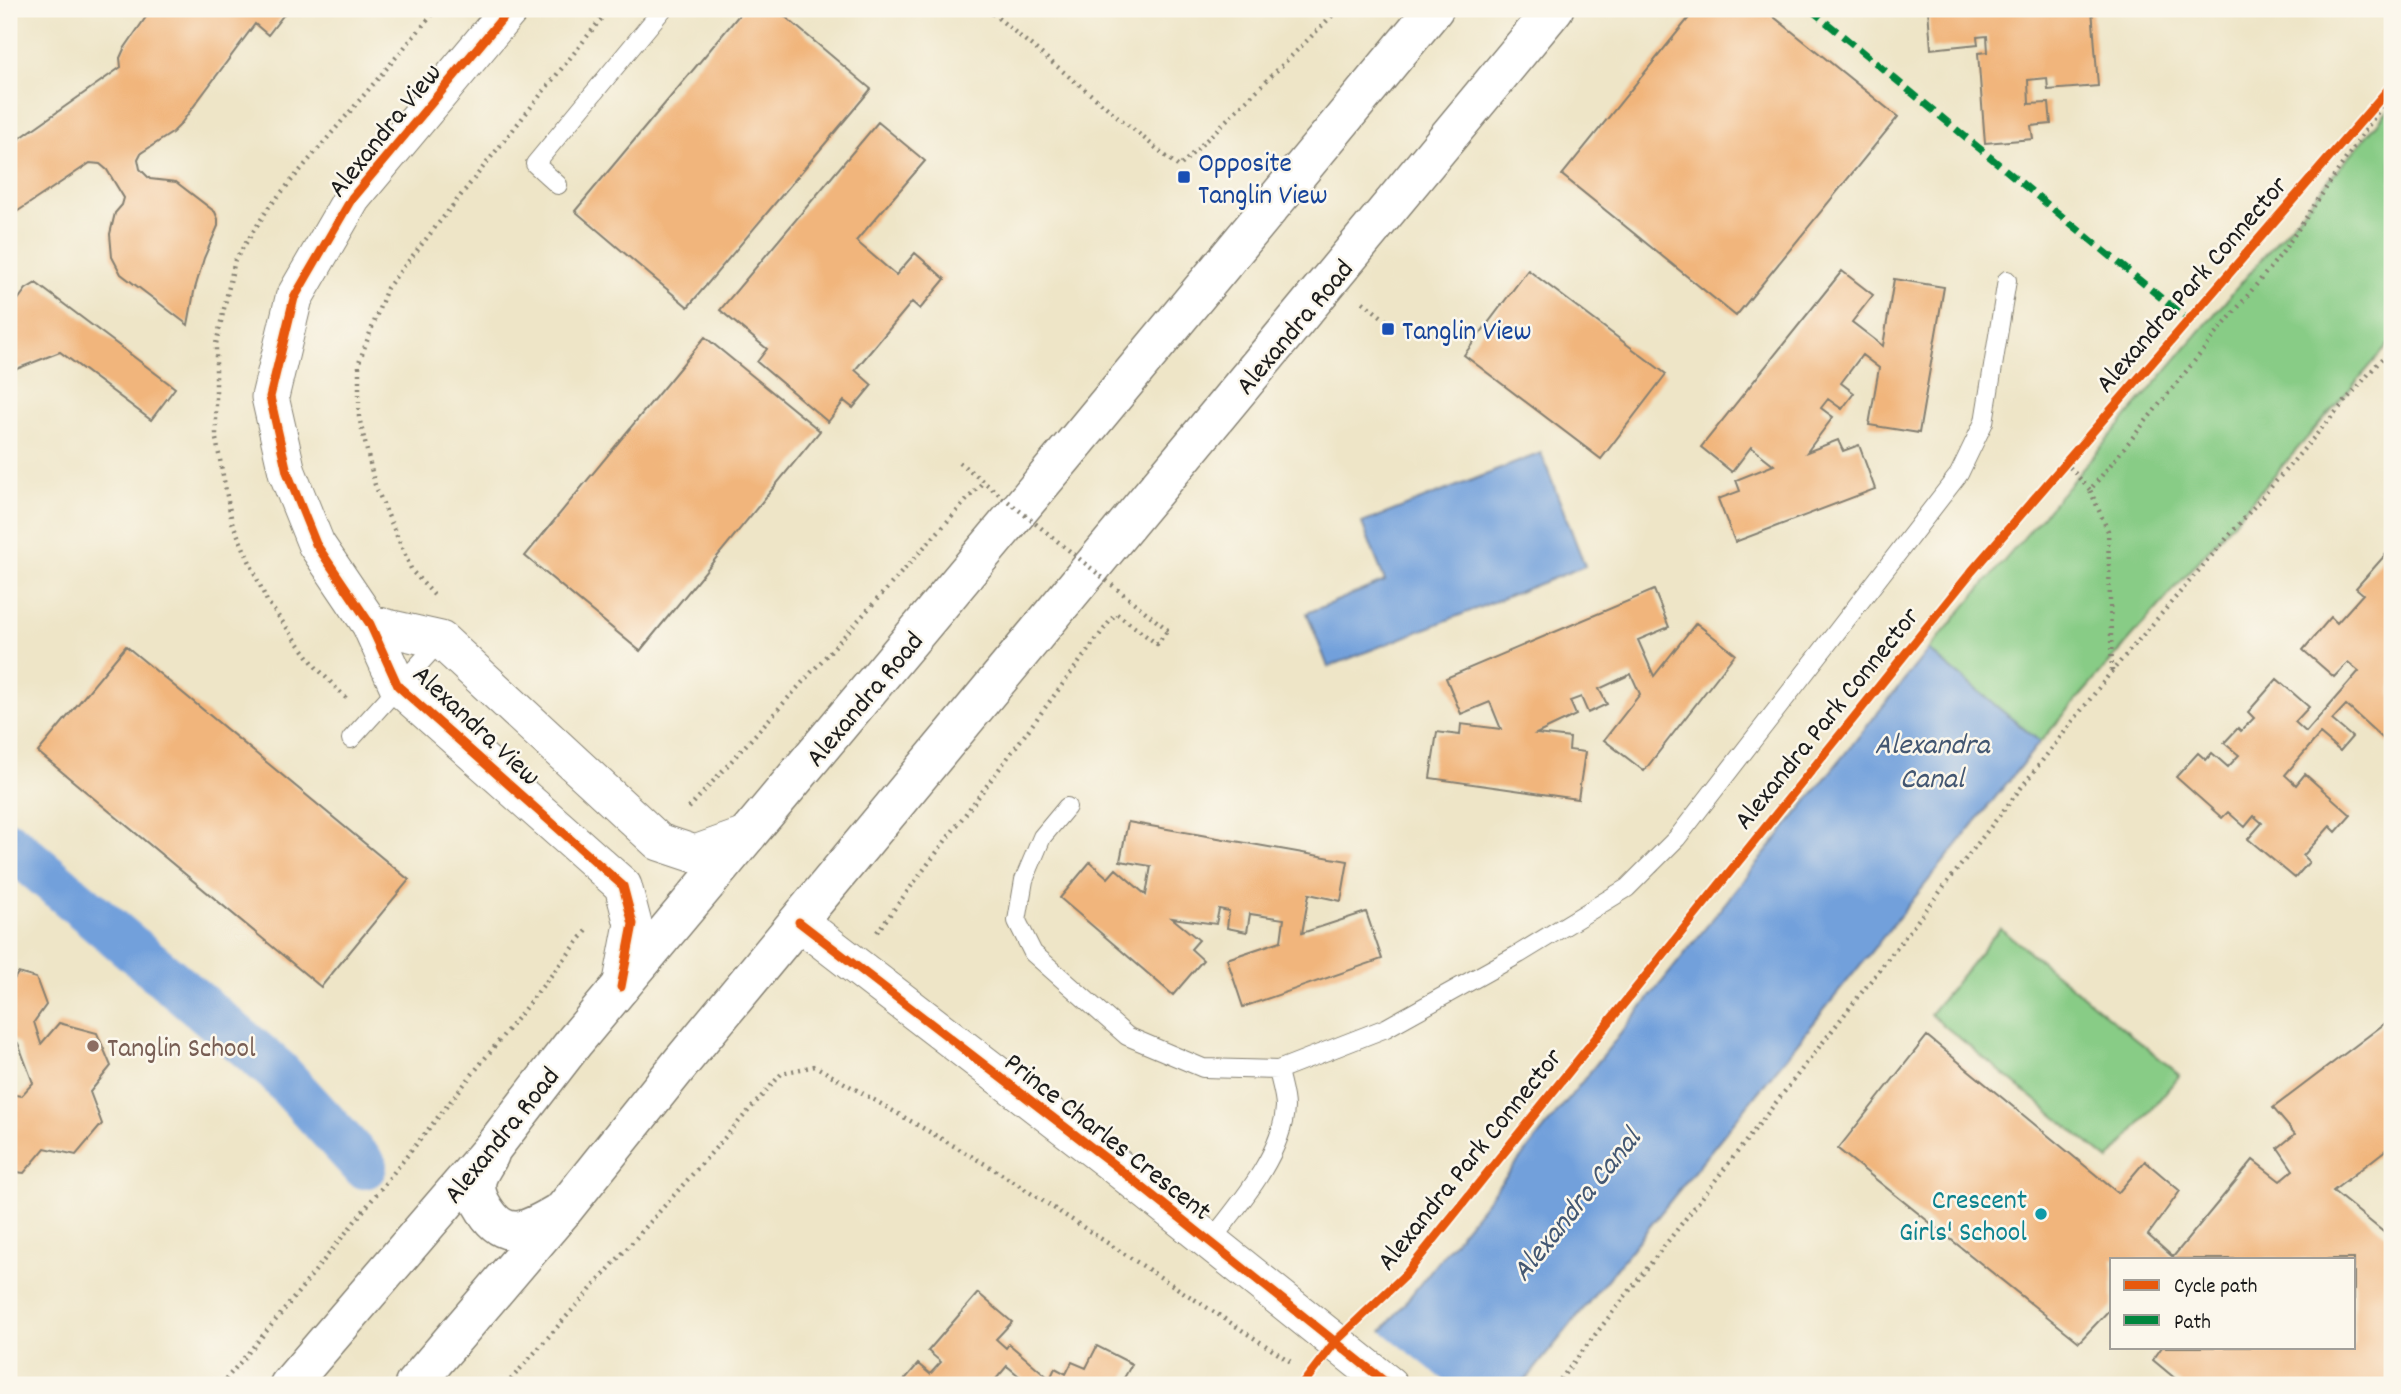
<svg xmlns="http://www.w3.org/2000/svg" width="2401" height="1394" viewBox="0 0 2401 1394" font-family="Dekko,sans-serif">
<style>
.green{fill:#88cc86;stroke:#527451;stroke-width:2}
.water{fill:#72a0db;stroke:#475e7c;stroke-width:2}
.pier{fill:#eee5c7}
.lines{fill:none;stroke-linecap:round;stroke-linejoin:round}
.canal{stroke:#72a0db;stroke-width:46}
.building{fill:#f1b57c}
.lane-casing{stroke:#858072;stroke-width:20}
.street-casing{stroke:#858072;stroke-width:39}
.primary-casing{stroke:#858072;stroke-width:41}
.path{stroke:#858072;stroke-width:4.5;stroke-dasharray:2 5;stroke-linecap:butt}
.lane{stroke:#fff;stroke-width:18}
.street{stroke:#fff;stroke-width:37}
.primary{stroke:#fff;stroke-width:38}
.path-bridge{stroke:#858072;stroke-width:4.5;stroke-dasharray:2 5;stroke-linecap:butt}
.quiet{stroke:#00873e;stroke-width:7;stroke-dasharray:14 7;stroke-linecap:butt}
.cycleway-casing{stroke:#fbf7ec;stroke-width:13}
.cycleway{stroke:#e8590c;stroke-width:9}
.transit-dot{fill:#1a4fb4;stroke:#fbf7ec;stroke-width:2.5}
.education-dot{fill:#8d6e63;stroke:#fbf7ec;stroke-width:2.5}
.culture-dot{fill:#0f9aa8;stroke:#fbf7ec;stroke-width:2.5}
.labels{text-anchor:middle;stroke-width:5;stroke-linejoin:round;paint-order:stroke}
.street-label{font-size:28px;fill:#1c1c1c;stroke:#fbf7ec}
.transit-label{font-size:28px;fill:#164399;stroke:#fbf7ec;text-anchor:start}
.education-label{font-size:28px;fill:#785e54;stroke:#fbf7ec;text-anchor:start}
.culture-label{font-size:28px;fill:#0d838f;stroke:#fbf7ec;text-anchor:end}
.water-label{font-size:30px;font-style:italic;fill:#435772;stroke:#fbf7ec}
</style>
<rect width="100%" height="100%" fill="#fbf7ec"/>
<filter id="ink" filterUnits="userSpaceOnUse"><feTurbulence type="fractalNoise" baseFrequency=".0143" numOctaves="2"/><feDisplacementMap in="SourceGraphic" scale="14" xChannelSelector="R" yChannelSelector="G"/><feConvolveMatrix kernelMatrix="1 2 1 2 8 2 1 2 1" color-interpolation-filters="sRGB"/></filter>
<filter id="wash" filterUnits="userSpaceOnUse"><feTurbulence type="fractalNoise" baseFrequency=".00686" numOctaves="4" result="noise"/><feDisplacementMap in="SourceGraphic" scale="28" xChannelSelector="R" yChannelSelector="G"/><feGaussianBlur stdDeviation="1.57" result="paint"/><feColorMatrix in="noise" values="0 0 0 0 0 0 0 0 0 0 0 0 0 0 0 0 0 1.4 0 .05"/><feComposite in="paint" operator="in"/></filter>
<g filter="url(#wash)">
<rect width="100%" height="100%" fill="#eee5c7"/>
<path class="green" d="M2392,106V341L2040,742L1928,650Z
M2000,928L2180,1075L2109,1160L1930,1014Z"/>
<path class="water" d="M1541,453L1585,566L1328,667L1307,613L1385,581L1362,523Z
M1928,650L2040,742L1522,1385H1339Z"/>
<path class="pier" d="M1379,1329L1450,1385H1335Z"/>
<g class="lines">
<path class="canal" d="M9,844L277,1071L364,1166"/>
</g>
<g id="blocks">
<path class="building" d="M135,9H288L268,35L255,24L179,126L172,133L141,153L138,159L140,169L150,179L176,182L215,212L218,219V226L204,258L194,292L188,325L121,274L112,257L110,234L115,213L122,205L124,198L107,170L100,164L90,163L9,217V146L121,67L120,58L124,49L146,17Z
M744,9H776L871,89L688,307L575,211Z
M1696,9H1764L1898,117L1736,316L1562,175Z
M1928,9H2092L2098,86L2048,90L2047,78L2028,80L2029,104L2049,103L2051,124L2031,126L2033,139L1985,143L1978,53L1988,52L1987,36L1977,37L1978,44L1931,49Z
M878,122L925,161L856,241L896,275L915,253L945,279L920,309L912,302L855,370L872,385L853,408L844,401L828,422L757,362L767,349L720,310Z
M1528,270L1666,374L1601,459L1464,355Z
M1842,271L1873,295L1852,322L1883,346L1894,279L1944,287L1919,433L1869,425L1879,368L1862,355L1841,383L1854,393L1842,409L1828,399L1821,408L1833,417L1807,452L1838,440L1843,451L1859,445L1875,489L1735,542L1718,499L1740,491L1736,480L1774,465L1751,447L1732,472L1701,447Z
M36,283L175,388L151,420L60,352L9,372V312L26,289Z
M705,337L820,431L640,651L525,556Z
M2386,554L2392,560V740L2389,744L2346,705L2332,720L2352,737L2340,751L2320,734L2285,775L2296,785L2305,774L2351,815L2336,832L2330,826L2303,856L2309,862L2295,878L2248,839L2262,823L2254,816L2245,827L2228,812L2222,818L2176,777L2198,753L2206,760L2212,753L2228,767L2239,755L2224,743L2238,728L2241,731L2254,718L2248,712L2277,679L2309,707L2295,722L2306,732L2359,671L2348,662L2334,677L2303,650L2331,617L2337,623L2363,594L2356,588Z
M1654,590L1669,627L1638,640L1654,676L1696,623L1735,654L1644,771L1604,740L1640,694L1631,674L1599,689L1607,704L1588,713L1581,697L1570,701L1576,715L1536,734L1570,738L1569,750L1585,752L1578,799L1430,778L1437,732L1460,735L1461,724L1501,729L1490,702L1461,714L1446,678Z
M126,646L409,880L321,987L38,752Z
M1128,822L1348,861L1341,901L1309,894L1302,933L1366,912L1382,959L1243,1007L1227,959L1281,941L1284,919L1250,914L1247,932L1227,928L1229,911L1219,909L1216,924L1172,918L1199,940L1191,949L1203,960L1173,995L1060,898L1090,862L1108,878L1116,869L1146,895L1151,866L1120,861Z
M18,973L36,978L46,1005L34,1022L41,1044L59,1023L97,1033L111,1066L90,1092L102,1124L76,1155L45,1148L24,1173L9,1171V1094L21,1096L33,1083L18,1043L9,1036V987Z
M2392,1018V1145L2333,1191L2392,1239V1385H2183L2153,1360L2162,1347H2354V1259H2112V1307L2079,1342L1838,1149L1927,1036L2118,1193L2145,1161L2180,1191L2148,1235L2173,1257L2253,1160L2280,1181L2293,1170L2278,1148L2295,1134L2273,1108Z
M978,1293L1012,1322L996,1339L1006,1348L1009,1344L1050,1379L1055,1368L1066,1374L1072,1362L1086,1368L1097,1346L1132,1364L1120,1385H1030L1007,1366L991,1385H900L918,1364L930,1374L941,1362L928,1351Z"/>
</g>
</g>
<g filter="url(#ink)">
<use href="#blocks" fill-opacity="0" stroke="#858072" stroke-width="2"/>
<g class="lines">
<defs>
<path id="lane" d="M558,185L535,164L663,9
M351,739L441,640
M1067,807L1042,837L1024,880L1017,921L1033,953L1127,1036L1203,1068L1278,1070L1386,1028L1519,954L1627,888L1677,838L1959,474L1984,422L2007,280
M1209,1243C1237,1207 1283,1155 1285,1107C1285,1095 1280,1081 1278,1070"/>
<path id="street" d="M510,9L352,198L294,298L270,397L287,472L316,544L370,624L398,686L623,886L633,924L621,987
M370,624L441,640L659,842L695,854L748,835
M799,922L1113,1164L1389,1385"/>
<path id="primary" d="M490,1154C486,1162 479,1171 477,1179C474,1191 479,1201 485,1210C506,1243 529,1230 556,1214
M289,1385L494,1146L575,1041L1065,455L1434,9
M414,1385L564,1209L684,1059L1554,9"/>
</defs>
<use href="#lane" class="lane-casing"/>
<use href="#street" class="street-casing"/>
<use href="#primary" class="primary-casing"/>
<path class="path" d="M987,9L1179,167L1339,9
M1363,302L1387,321
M2065,462L2090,490
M434,595L412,571L375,485L359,417V362L387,288L609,9
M1117,614L1157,644L1168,630
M2112,671L2108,531L2090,490L2282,253L2392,91
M346,698L316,667L267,601L232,522L216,439V344L235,260L269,207L437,9
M689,808L983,482
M877,932L1116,613
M221,1385L280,1315L589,928
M506,1385L782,1073L815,1066L992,1168L1291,1362
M1556,1385L2112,671L2392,347"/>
<use href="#lane" class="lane"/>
<use href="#street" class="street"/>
<use href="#primary" class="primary"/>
<path class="path-bridge" d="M959,462L1168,630"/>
<path class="quiet" d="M1810,9L2188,320"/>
<defs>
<path id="cycleway" d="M510,9L352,198L294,298L270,397L287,472L316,544L370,624L398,686L623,886L633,924L621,987
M799,922L1113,1164L1389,1385
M1302,1385L1335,1342L1406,1274L1972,571L2392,85"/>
</defs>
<use href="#cycleway" class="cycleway-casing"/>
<use href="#cycleway" class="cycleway"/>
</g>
</g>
<g class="transit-dot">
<rect x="1177" y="170" width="14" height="14" rx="3.5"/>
<rect x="1381" y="322" width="14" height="14" rx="3.5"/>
</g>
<circle class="education-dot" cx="93" cy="1046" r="7"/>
<circle class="culture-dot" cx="2041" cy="1214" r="7"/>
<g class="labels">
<g class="street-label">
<text transform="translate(383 129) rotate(-51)" y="10">Alexandra View</text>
<text transform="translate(2190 283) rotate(-49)" y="10">Alexandra Park Connector</text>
<text transform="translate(1293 326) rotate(-50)" y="10">Alexandra Road</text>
<text transform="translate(863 698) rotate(-50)" y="10">Alexandra Road</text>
<text transform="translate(1825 717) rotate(-51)" y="10">Alexandra Park Connector</text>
<text transform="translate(478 724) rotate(43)" y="10">Alexandra View</text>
<text transform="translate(500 1134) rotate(-51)" y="10">Alexandra Road</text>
<text transform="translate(1109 1135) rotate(38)" y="10">Prince Charles Crescent</text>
<text transform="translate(1468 1158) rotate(-51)" y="10">Alexandra Park Connector</text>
</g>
<g class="transit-label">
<text x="1198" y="171">Opposite<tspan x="1198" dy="32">Tanglin View</tspan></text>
<text x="1402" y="339">Tanglin View</text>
</g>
<g class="education-label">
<text x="107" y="1056">Tanglin School</text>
</g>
<g class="culture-label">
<text x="2027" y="1208">Crescent<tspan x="2027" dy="32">Girls' School</tspan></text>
</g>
<g class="water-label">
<text x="1932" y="753">Alexandra<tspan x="1932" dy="34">Canal</tspan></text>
<text transform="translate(1575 1204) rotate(-51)" y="10">Alexandra Canal</text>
</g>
</g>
<rect width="2401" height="1394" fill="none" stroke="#fbf7ec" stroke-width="35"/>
<rect x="2110" y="1258" width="245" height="91" fill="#fbf7ec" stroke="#a29f99" stroke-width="2"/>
<rect x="2124" y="1280" width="35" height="10" fill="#e8590c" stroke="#a29f99" stroke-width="2"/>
<text x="2174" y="1292" font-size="21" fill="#1c1c1c">Cycle path</text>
<rect x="2124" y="1315" width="35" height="10" fill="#00873e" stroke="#a29f99" stroke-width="2"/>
<text x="2174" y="1328" font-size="21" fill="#1c1c1c">Path</text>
</svg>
